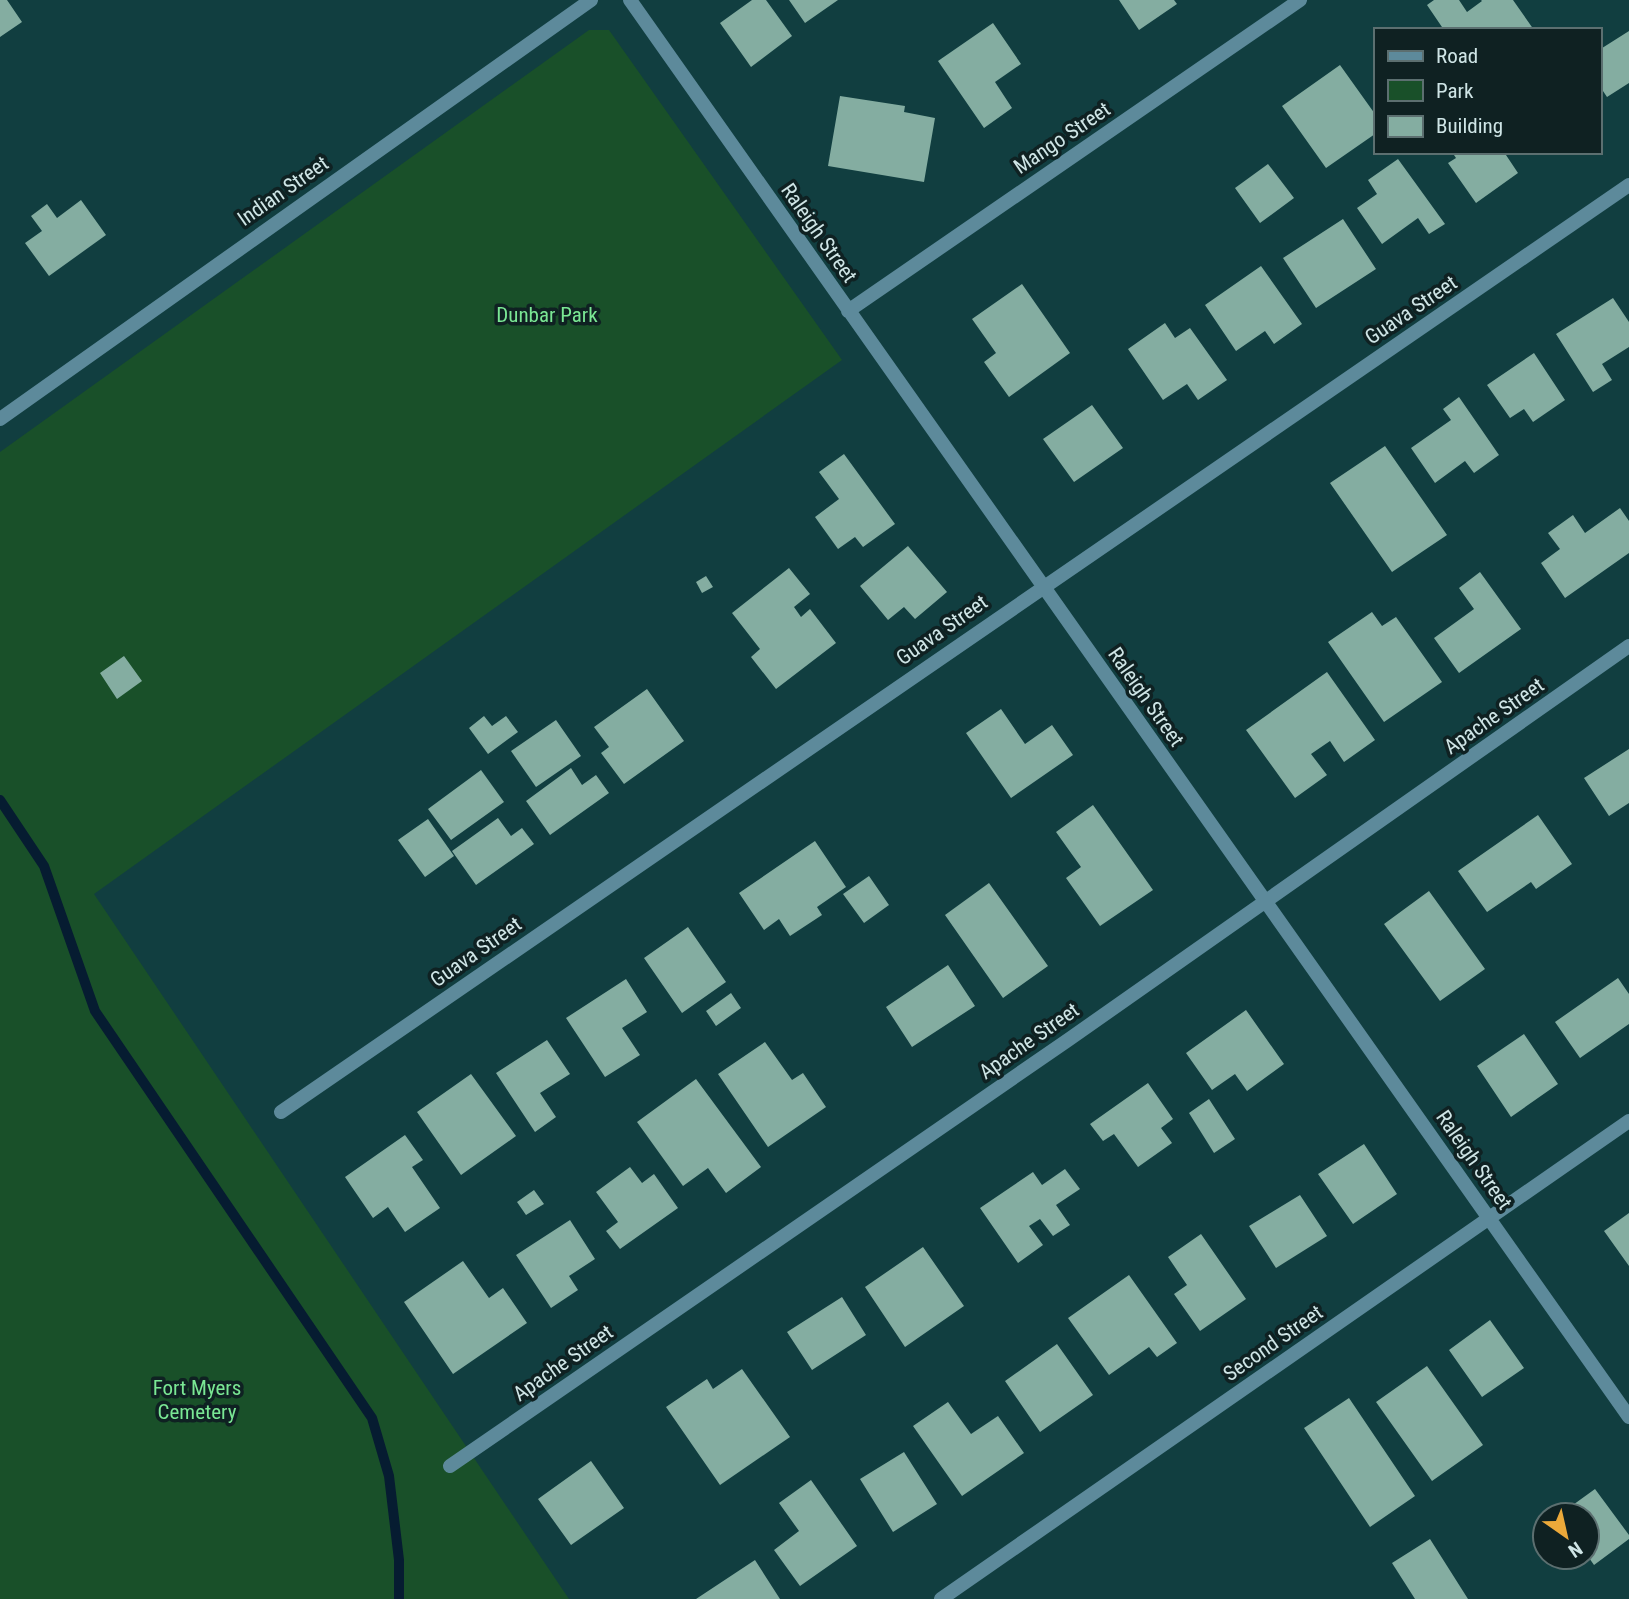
<svg xmlns="http://www.w3.org/2000/svg" width="1629" height="1599" viewBox="0 0 1629 1599" font-family="'Roboto Condensed',sans-serif">
<style>
.green{fill:#195029}
.lines{fill:none;stroke-linecap:round;stroke-linejoin:round}
.stream{stroke:#061c31;stroke-width:10}
.building{fill:#84ada1}
.street{stroke:#5d8a9b;stroke-width:14}
.labels{text-anchor:middle;stroke-width:7;stroke-linejoin:round;paint-order:stroke}
.street-label{font-size:21px;fill:#cfe5e6;stroke:#0f2122}
.park-label{font-size:21px;fill:#7ae794;stroke:#0f2122}
</style>
<rect width="100%" height="100%" fill="#113e40"/>
<path class="green" d="M589,30H609L842,360L94,894L569,1599H0V452Z"/>
<g class="lines">
<path class="stream" d="M0,800L44,866L95,1011L372,1418L389,1476L399,1560V1599"/>
</g>
<path class="building" d="M0,0H7L22,22L0,37Z
M752,0H766L792,36L751,67L720,23Z
M789,0H838L805,23Z
M1119,0H1174L1177,4L1139,30Z
M1434,0H1459L1467,12L1482,1L1481,0H1513L1534,30H1444L1427,5Z
M993,23L1021,64L995,82L1012,108L984,128L938,61Z
M1629,31V83L1607,97L1599,85V50Z
M1340,65L1375,114V134L1326,168L1282,106Z
M840,96L905,106L904,112L935,118L924,182L828,166Z
M1452,152H1504L1518,173L1476,203L1448,163L1456,158Z
M1398,159L1445,224L1429,234L1418,218L1382,244L1357,208L1377,194L1368,180Z
M1268,164L1294,198L1260,223L1235,188Z
M81,200L106,235L49,276L25,243L42,231L31,216L47,204L57,218Z
M1343,219L1376,269L1316,308L1283,258Z
M1261,266L1302,324L1274,344L1265,331L1236,351L1205,305Z
M1022,284L1070,353L1009,397L984,362L996,353L972,319Z
M1613,298L1629,322V347L1602,364L1612,380L1593,392L1556,334Z
M1165,323L1175,338L1190,328L1227,380L1198,400L1187,384L1163,400L1128,349Z
M1534,353L1565,400L1533,422L1524,409L1510,418L1487,385Z
M1459,397L1499,455L1474,473L1465,461L1435,483L1411,448L1451,420L1443,409Z
M1092,405L1123,448L1074,482L1043,439Z
M1385,446L1447,535L1392,572L1330,483Z
M844,454L895,524L863,547L855,537L838,549L815,517L839,499L819,472Z
M1620,508L1629,521V553L1565,598L1541,563L1560,549L1548,533L1573,515L1585,533Z
M908,546L947,592L915,619L904,607L888,620L860,586Z
M789,568L810,594L794,607L801,617L810,609L836,643L776,689L751,657L760,649L732,613Z
M1480,572L1521,629L1459,673L1434,638L1474,609L1459,588Z
M706,576L713,587L702,593L696,582Z
M1372,612L1382,626L1396,617L1442,682L1384,722L1328,642Z
M124,656L142,681L117,699L100,673Z
M1327,672L1375,740L1344,762L1330,741L1311,754L1327,775L1295,798L1246,730Z
M647,689L684,741L624,784L601,753L609,747L594,727Z
M1001,709L1025,744L1052,725L1073,755L1011,798L966,733Z
M484,716L492,726L506,716L518,732L488,754L469,728Z
M556,720L581,756L536,787L511,751Z
M1629,749V803L1609,816L1584,778Z
M571,768L582,785L596,775L609,793L550,835L526,801Z
M481,770L504,802L451,840L428,809Z
M1093,805L1153,890L1100,926L1066,878L1081,867L1056,832Z
M1538,815L1572,864L1536,889L1531,882L1487,912L1458,871Z
M498,818L511,836L522,828L534,844L476,885L452,851Z
M428,819L454,856L425,877L398,840Z
M815,841L846,887L817,907L822,915L790,936L779,919L764,930L739,893Z
M869,876L889,905L864,923L843,894Z
M989,883L1048,966L1003,998L945,915Z
M1429,891L1485,969L1440,1001L1384,924Z
M688,927L726,982L682,1013L644,958Z
M948,965L975,1006L912,1047L886,1007Z
M1618,978L1629,994V1024L1580,1058L1555,1022Z
M626,979L647,1012L622,1028L640,1055L605,1077L566,1018Z
M731,993L741,1008L716,1026L706,1011Z
M1246,1010L1284,1064L1247,1091L1235,1074L1212,1090L1186,1053Z
M1524,1034L1558,1084L1511,1117L1477,1066Z
M547,1040L570,1074L540,1093L556,1117L535,1132L496,1073Z
M765,1042L792,1080L803,1073L826,1107L768,1147L718,1074Z
M471,1074L516,1136L461,1175L417,1112Z
M696,1079L761,1167L726,1193L708,1168L683,1186L637,1122Z
M1148,1083L1173,1119L1161,1128L1172,1143L1138,1167L1114,1134L1103,1141L1090,1124Z
M1209,1099L1235,1139L1214,1153L1189,1113Z
M405,1135L423,1160L412,1167L440,1208L405,1232L388,1207L373,1218L345,1177Z
M1364,1144L1397,1194L1353,1224L1318,1174Z
M630,1167L642,1183L654,1174L678,1208L620,1249L606,1231L618,1222L596,1192Z
M1065,1169L1080,1189L1056,1205L1070,1225L1053,1236L1040,1219L1029,1226L1043,1245L1018,1263L980,1208L1033,1172L1042,1185Z
M534,1190L544,1204L526,1215L517,1202Z
M1300,1195L1327,1236L1276,1268L1249,1226Z
M1629,1213V1266L1604,1231Z
M570,1220L595,1259L569,1276L578,1290L551,1308L516,1255Z
M1201,1234L1246,1299L1200,1331L1174,1294L1187,1285L1168,1257Z
M923,1247L964,1306L905,1347L865,1287Z
M463,1261L489,1298L503,1288L527,1323L453,1374L404,1302Z
M1129,1275L1177,1343L1157,1357L1149,1347L1109,1375L1068,1318Z
M842,1297L866,1335L812,1370L787,1332Z
M1490,1320L1524,1368L1482,1397L1449,1350Z
M1057,1344L1093,1395L1040,1432L1005,1381Z
M1427,1366L1483,1445L1432,1481L1376,1402Z
M742,1369L790,1437L720,1485L666,1407L707,1379L713,1389Z
M1349,1398L1415,1496L1370,1527L1304,1428Z
M948,1402L971,1434L998,1416L1024,1453L962,1496L913,1426Z
M904,1452L937,1504L893,1532L860,1479Z
M591,1461L624,1508L571,1545L538,1499Z
M811,1480L857,1546L800,1586L774,1550L799,1531L779,1503Z
M1595,1489L1629,1535V1539L1594,1565L1587,1555V1515H1559Z
M1430,1539L1468,1599H1415L1392,1563Z
M755,1560L780,1599H696Z"/>
<g class="lines">
<path class="street" d="M630,0L1629,1417
M848,311L1300,0
M0,419L591,0
M281,1112L1629,185
M450,1466L1068,1040L1629,646
M941,1599L1629,1121"/>
</g>
<g class="labels">
<g class="street-label">
<text transform="translate(1062 138) rotate(-34)" y="7">Mango Street</text>
<text transform="translate(283 191) rotate(-35)" y="7">Indian Street</text>
<text transform="translate(819 233) rotate(55)" y="7">Raleigh Street</text>
<text transform="translate(1411 310) rotate(-34)" y="7">Guava Street</text>
<text transform="translate(942 630) rotate(-35)" y="7">Guava Street</text>
<text transform="translate(1146 697) rotate(55)" y="7">Raleigh Street</text>
<text transform="translate(1494 716) rotate(-35)" y="7">Apache Street</text>
<text transform="translate(476 952) rotate(-35)" y="7">Guava Street</text>
<text transform="translate(1029 1041) rotate(-35)" y="7">Apache Street</text>
<text transform="translate(1474 1160) rotate(55)" y="7">Raleigh Street</text>
<text transform="translate(1273 1343) rotate(-35)" y="7">Second Street</text>
<text transform="translate(563 1363) rotate(-35)" y="7">Apache Street</text>
</g>
<g class="park-label">
<text x="547" y="322">Dunbar Park</text>
<text x="197" y="1395">Fort Myers<tspan x="197" dy="24">Cemetery</tspan></text>
</g>
</g>
<rect x="1374" y="28" width="228" height="126" fill="#0f2122" stroke="#5c6f70" stroke-width="2"/>
<rect x="1388" y="51" width="35" height="10" fill="#5d8a9b" stroke="#5c6f70" stroke-width="2"/>
<text x="1436" y="63" font-size="21" fill="#cfe5e6">Road</text>
<rect x="1388" y="80" width="35" height="21" fill="#195029" stroke="#5c6f70" stroke-width="2"/>
<text x="1436" y="98" font-size="21" fill="#cfe5e6">Park</text>
<rect x="1388" y="116" width="35" height="21" fill="#84ada1" stroke="#5c6f70" stroke-width="2"/>
<text x="1436" y="133" font-size="21" fill="#cfe5e6">Building</text>
<g transform="translate(1566 1536) rotate(146)"><circle r="33" fill="#0f2122" stroke="#5c6f70" stroke-width="2"/>
<path d="M0-5L12 26L0 18L-12 26Z" fill="#eca93a"/>
<text y="-10" font-size="19" font-weight="bold" text-anchor="middle" fill="#cfe5e6">N</text>
</g>
</svg>
